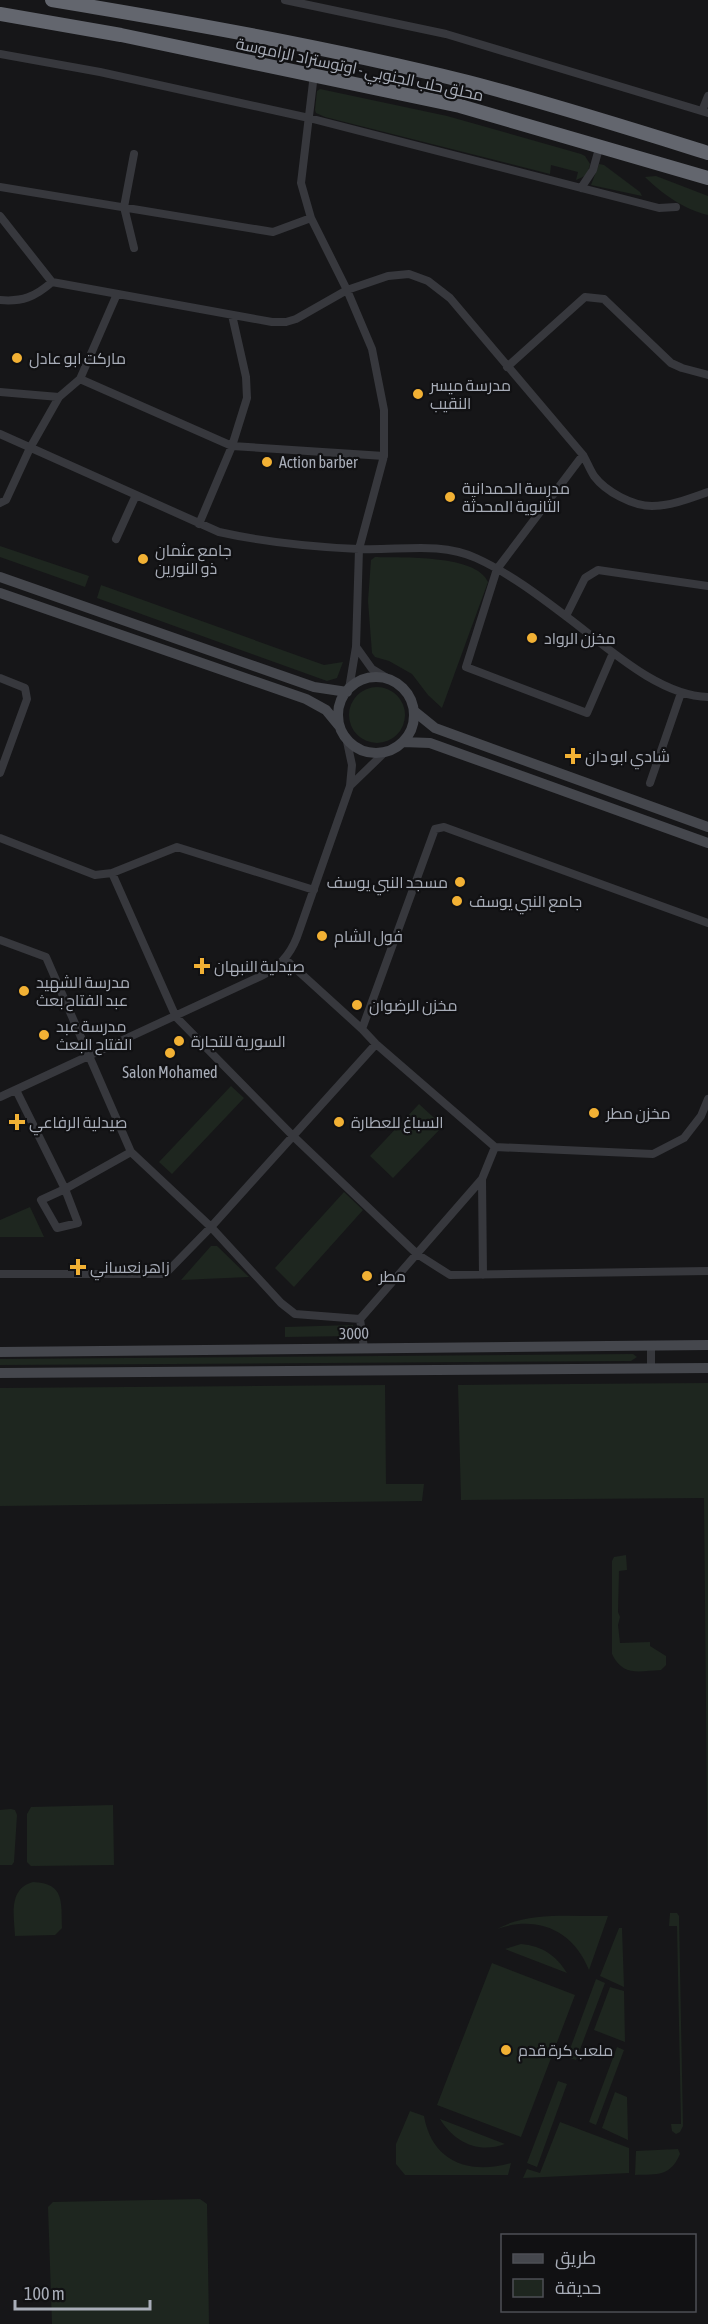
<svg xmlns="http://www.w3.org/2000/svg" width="708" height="2324" viewBox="0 0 708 2324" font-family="'Asap Condensed',Cairo,sans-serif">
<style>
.green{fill:#1e261f}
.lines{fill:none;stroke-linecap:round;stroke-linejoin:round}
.street{stroke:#37383d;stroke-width:8}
.secondary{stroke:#45474d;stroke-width:10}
.highway{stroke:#63666e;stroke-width:14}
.poi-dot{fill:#f2b134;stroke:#111113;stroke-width:2}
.labels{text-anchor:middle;stroke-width:4.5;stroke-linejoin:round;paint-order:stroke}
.street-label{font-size:16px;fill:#a8adb8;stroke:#111113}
.poi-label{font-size:16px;fill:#a8adb8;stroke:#111113;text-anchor:start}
</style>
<rect width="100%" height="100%" fill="#161618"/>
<path class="green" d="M320,89L447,116L581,154L585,156L590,164L587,175L576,180L578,172L551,165L550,174L325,117L316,113L315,110L317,91Z
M599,164L604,165L640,192L642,196L591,185Z
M656,176L708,196V215C685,210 661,193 645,177Z
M0,546L89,576L85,587L0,557Z
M375,557C401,558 476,554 488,582L442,708L428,695L412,674L389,661L375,657L372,653L368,601L371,560Z
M101,585L324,665L343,662L337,678L327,681L97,598Z
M349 715a28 28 0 1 1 56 0a28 28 0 1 1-56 0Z
M231,1086L244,1098L172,1174L159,1162Z
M419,1104L443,1126L393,1178L370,1156Z
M344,1192L363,1210L294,1287L275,1268Z
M30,1207L44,1237H0V1220Z
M211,1246H217L249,1277L181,1280Z
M353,1325V1336L285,1337V1327Z
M633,1354L637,1357L631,1361L0,1365V1359Z
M708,1383V1913L704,1498L461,1500L458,1385Z
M385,1385L386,1484H424L422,1501L0,1506V1388Z
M626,1555L627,1570L619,1571L618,1612L620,1617L618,1625L620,1643L650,1642V1646L666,1656V1665L661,1670C639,1671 623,1677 612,1654V1561L614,1557Z
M113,1805L114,1865L31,1866L27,1862V1814L31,1807Z
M11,1809L15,1810L17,1815L14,1862L12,1865H0V1810Z
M33,1882C65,1883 61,1902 62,1928L55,1935L15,1936C14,1915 8,1889 33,1882Z
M670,1913H677L679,1916L683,2126L680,2132L676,2134L672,2131L671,2124H681L677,1926H669Z
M608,1916L589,1970C573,1930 537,1915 497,1929C529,1911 572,1917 608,1916Z
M619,1928H622L624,1987L600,1976Z
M521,1944C542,1946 556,1955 567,1973L505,1949Z
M492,1963L575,1995L521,2137L437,2105Z
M596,1979L605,1983L576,2060L567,2057Z
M610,1987L624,1991L625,2042L594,2030Z
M617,2047L624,2050L596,2125L589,2122Z
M558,2081L567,2084L537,2167L527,2163Z
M615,2092L627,2097L628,2140L602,2128Z
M410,2111L424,2116C432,2162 469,2175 511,2163L508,2175H405L396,2164V2144Z
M440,2119L505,2144C478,2154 454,2142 440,2119Z
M560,2122L629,2148V2173L523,2178L527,2169L540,2173Z
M678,2149L680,2154C670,2177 658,2174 635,2175L636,2151Z
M200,2199L207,2204L209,2324H52L48,2207L53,2202Z"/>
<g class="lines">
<path class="street" d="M285,0L446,34L708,113
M0,54L100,72L309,118L659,208L676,207
M314,74L301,183L311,218L347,290L372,349L384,410V456L359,549L356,647L349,689
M702,111L708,96
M134,154L124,207L134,248
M0,187L273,232L311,218
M581,188L593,170L598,152
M0,216L52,282
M0,300C22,302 35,297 52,282L272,322H286L296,319L347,290L388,276L409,274L428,281L450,298L583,455C587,462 590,470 594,476C606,492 633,506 652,506C671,506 691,498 708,492
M507,367L585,297L604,299L671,363L682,368L708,375
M80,379L232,446L384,456
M0,392L59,397
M0,434L219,532C264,542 312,547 359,549C397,551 440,541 476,558C509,573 538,595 567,617C606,646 658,696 708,697
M583,455L497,569L466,667L587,713L613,653
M0,503L6,500L30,448L59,397L80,379L117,294
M199,524L232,446L247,398L246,377L232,315
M116,539L136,495
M566,616L585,578L598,570L708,586
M357,648L372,669L387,678
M0,678L25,688L27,699L0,773
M650,783L681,693
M351,785L385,752
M0,838L95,875L112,873L177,847L314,890
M112,873L176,1017L293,1136L417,1254L450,1275L708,1271
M0,940L46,957L131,1152L211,1227L281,1303L295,1314L360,1319
M285,959L362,1029L376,1044L495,1147L653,1154L684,1138L701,1116L708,1099
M362,1029L435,829L444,827L708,923
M16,1090L65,1189L78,1223L57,1228L41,1200L65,1189L131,1152
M0,1097L261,976C279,968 290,955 297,937L350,786L352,765L346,737
M482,1179L483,1275
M0,1274H165L211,1227L376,1044
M651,1346V1368
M364,1348L360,1319L482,1179L495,1147"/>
<path class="secondary" d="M0,577L314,687L347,692
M0,593L306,699L326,710L340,727
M338 715a38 38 0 1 1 76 0a38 38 0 1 1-76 0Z
M414,711L435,728L708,827
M403,742L430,743L708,843
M0,1352L708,1345
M0,1373L708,1368"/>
<path class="highway" d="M52,0C191,23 331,48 468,82C549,103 628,128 708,153
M0,14L121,35L460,106L708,178"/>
</g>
<g class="poi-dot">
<circle cx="17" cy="358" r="6"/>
<circle cx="418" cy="394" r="6"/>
<circle cx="267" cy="462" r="6"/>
<circle cx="450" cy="497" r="6"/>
<circle cx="143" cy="559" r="6"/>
<circle cx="532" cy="638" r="6"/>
<path d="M570 747h6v6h6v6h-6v6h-6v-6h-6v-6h6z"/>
<circle cx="460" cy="882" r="6"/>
<circle cx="457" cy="901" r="6"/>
<circle cx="322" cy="936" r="6"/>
<path d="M199 957h6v6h6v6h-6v6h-6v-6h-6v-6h6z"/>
<circle cx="24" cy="991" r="6"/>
<circle cx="357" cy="1005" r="6"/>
<circle cx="44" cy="1035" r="6"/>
<circle cx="179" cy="1041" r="6"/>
<circle cx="170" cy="1053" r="6"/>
<circle cx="594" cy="1113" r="6"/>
<path d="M14 1113h6v6h6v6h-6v6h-6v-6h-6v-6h6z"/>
<circle cx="339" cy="1122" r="6"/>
<path d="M75 1258h6v6h6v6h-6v6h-6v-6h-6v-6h6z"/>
<circle cx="367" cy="1276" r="6"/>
<circle cx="506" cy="2050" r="6"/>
</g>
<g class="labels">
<g class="street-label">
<text transform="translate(360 69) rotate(12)" y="6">محلق حلب الجنوبي - اوتوستراد الراموسة</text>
<text transform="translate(354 1333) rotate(-1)" y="6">3000</text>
</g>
<g class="poi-label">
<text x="29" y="364">ماركت ابو عادل</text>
<text x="430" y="391">مدرسة ميسر<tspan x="430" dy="18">النقيب</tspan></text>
<text x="279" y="468">Action barber</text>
<text x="462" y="494">مدرسة الحمدانية<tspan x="462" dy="18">الثانوية المحدثة</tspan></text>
<text x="155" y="556">جامع عثمان<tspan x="155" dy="18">ذو النورين</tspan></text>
<text x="544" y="644">مخزن الرواد</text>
<text x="585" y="762">شادي ابو دان</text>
<text x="448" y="888" text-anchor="end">مسجد النبي يوسف</text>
<text x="469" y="907">جامع النبي يوسف</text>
<text x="334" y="942">فول الشام</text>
<text x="214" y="972">صيدلية النبهان</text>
<text x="36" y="988">مدرسة الشهيد<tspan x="36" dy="18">عبد الفتاح بعث</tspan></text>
<text x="369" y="1011">مخزن الرضوان</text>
<text x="56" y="1032">مدرسة عبد<tspan x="56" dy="18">الفتاح البعث</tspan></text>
<text x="191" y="1047">السورية للتجارة</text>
<text x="170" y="1078" text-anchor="middle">Salon Mohamed</text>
<text x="606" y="1119">مخزن مطر</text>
<text x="29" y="1128">صيدلية الرفاعي</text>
<text x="351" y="1128">السباغ للعطارة</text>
<text x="90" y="1273">زاهر نعساني</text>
<text x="379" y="1282">مطر</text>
<text x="518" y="2056">ملعب كرة قدم</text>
</g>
</g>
<rect x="501" y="2234" width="195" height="78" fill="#111113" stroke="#4d4f55" stroke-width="1.5"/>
<rect x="513" y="2254" width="30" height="9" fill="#45474d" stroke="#4d4f55" stroke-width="1.5"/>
<text x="555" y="2264" font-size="18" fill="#a8adb8">طريق</text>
<rect x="513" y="2279" width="30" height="18" fill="#1e261f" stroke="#4d4f55" stroke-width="1.5"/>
<text x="555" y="2294" font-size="18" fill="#a8adb8">حديقة</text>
<path d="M15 2300v9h135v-9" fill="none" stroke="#a8adb8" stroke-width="3"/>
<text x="24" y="2300" font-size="18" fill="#a8adb8" stroke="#111113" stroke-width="4.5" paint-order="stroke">100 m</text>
</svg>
